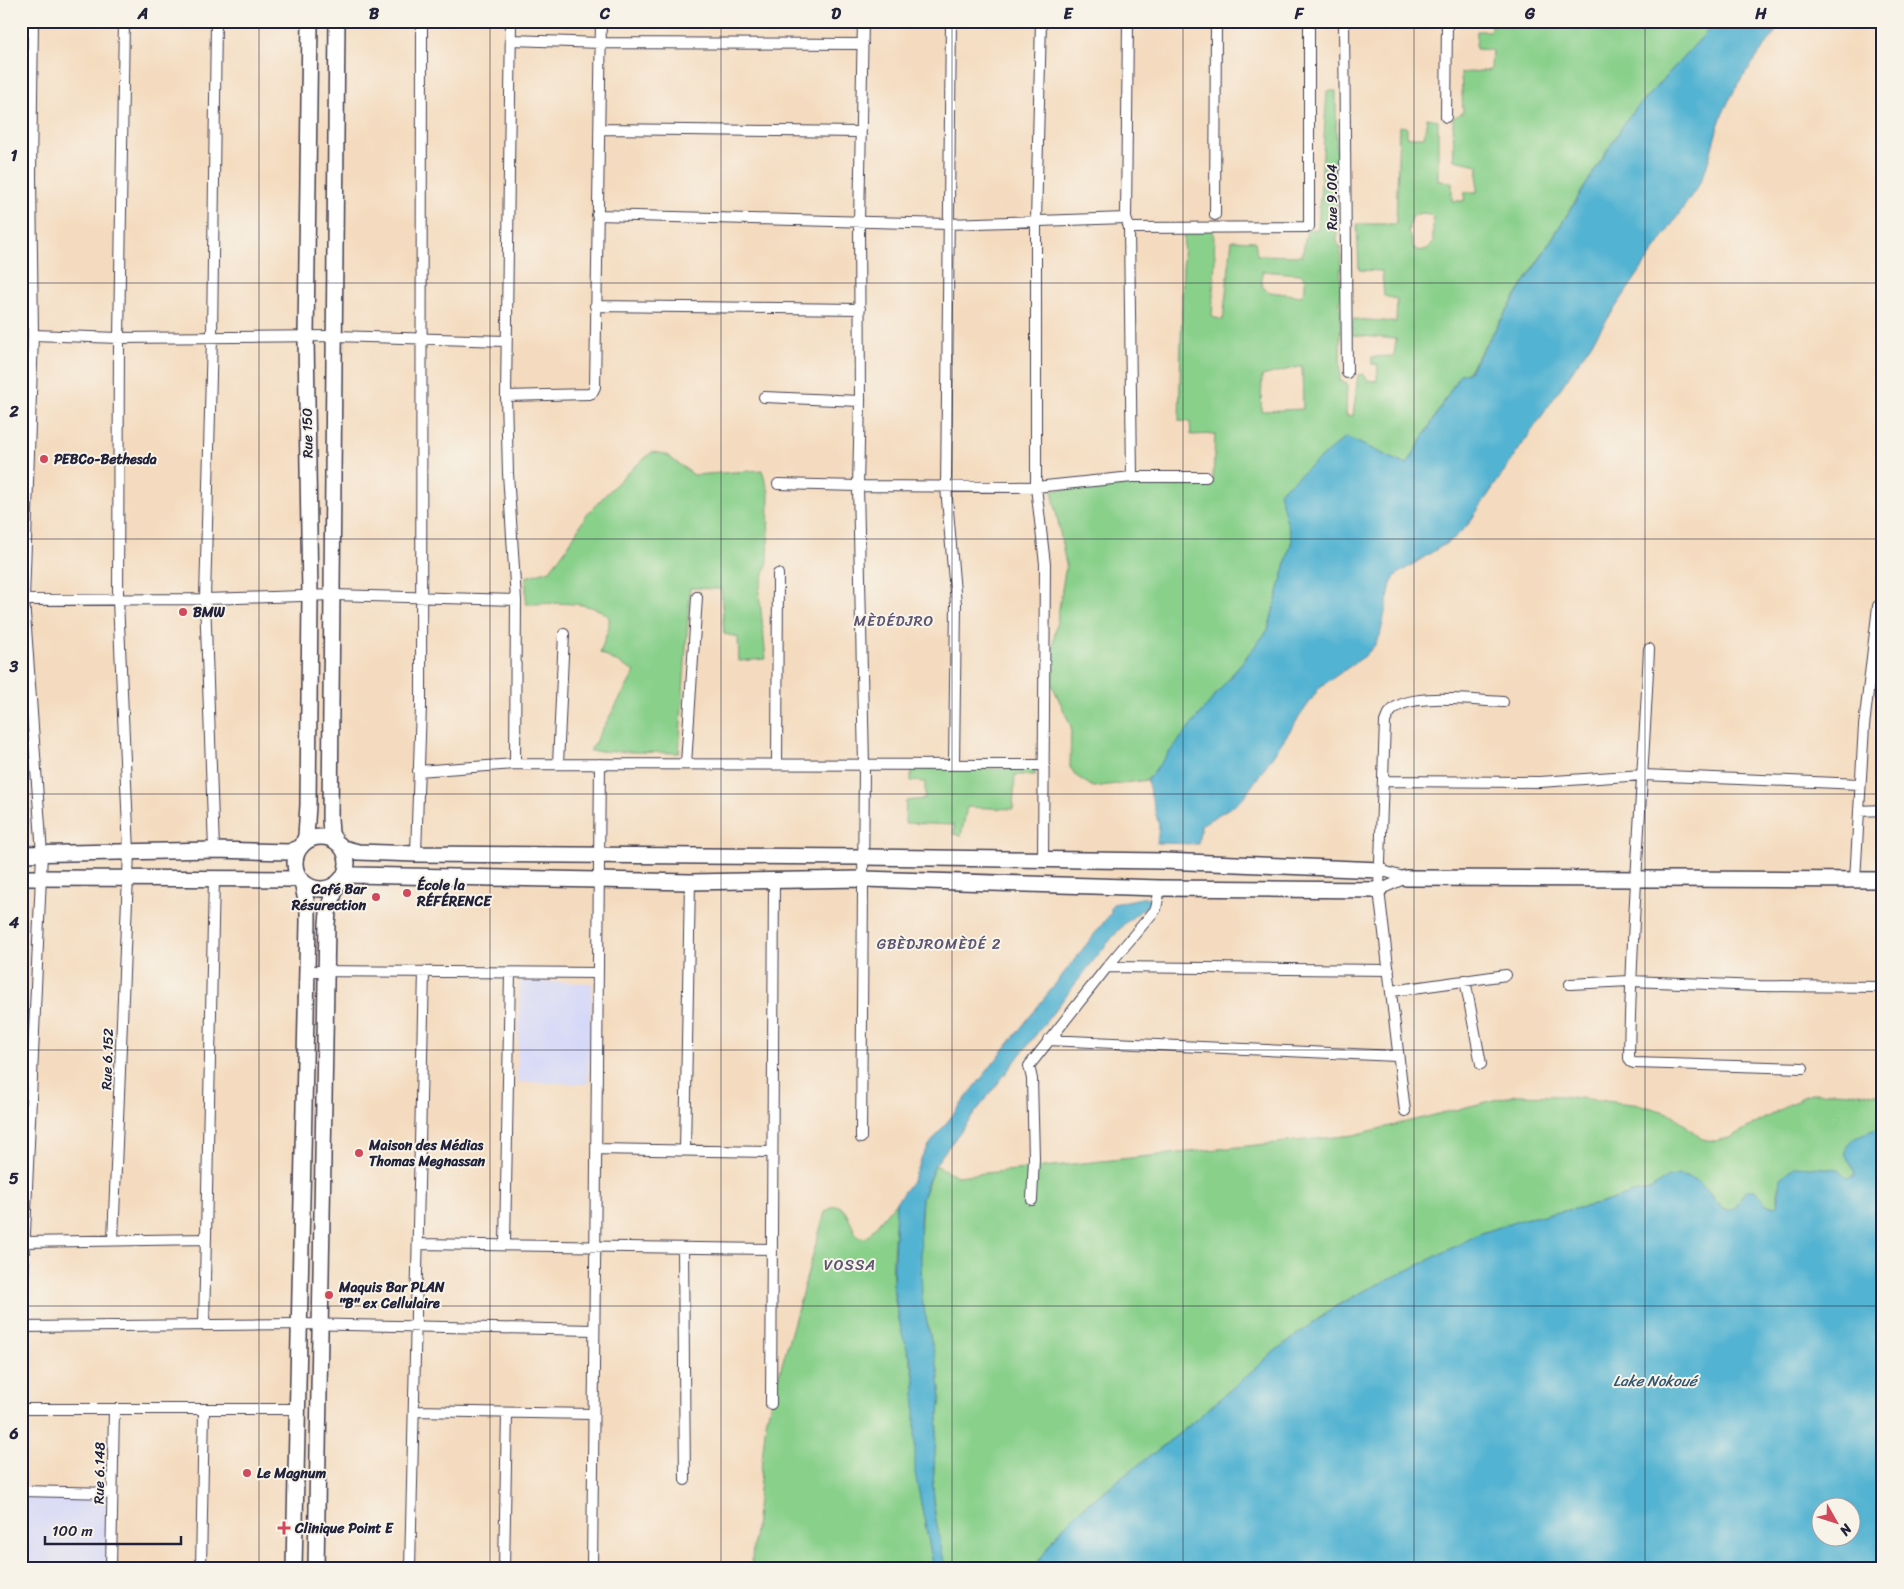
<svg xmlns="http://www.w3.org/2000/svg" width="1904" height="1589" viewBox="0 0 1904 1589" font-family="Sriracha,sans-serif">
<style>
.built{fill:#d6d8f8}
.green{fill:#89d08b;stroke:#567963;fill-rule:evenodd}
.water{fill:#53b3d2;stroke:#3a6a86;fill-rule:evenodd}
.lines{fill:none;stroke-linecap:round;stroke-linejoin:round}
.street-casing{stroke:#423e4f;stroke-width:12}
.secondary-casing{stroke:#423e4f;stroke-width:18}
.street{stroke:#fff;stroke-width:10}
.secondary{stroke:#fff;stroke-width:15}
.grid{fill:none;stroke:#22223b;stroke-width:1;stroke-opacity:0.55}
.poi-dot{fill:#d1495b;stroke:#f7f3e8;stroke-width:2}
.labels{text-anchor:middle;stroke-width:4;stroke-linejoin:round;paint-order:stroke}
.street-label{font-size:14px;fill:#22223b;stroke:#f7f3e8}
.poi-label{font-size:14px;font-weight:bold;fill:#22223b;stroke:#f7f3e8;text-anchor:start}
.neighbourhood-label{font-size:15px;letter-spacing:1px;fill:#5b5472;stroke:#f7f3e8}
.water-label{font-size:15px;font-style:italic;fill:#335570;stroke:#f7f3e8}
.neatline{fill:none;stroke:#22223b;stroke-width:2}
.grid-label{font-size:16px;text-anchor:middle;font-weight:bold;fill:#22223b}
</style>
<rect width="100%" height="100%" fill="#f7f3e8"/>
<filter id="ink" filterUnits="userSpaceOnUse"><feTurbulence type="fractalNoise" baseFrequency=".02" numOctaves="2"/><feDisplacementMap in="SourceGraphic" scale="10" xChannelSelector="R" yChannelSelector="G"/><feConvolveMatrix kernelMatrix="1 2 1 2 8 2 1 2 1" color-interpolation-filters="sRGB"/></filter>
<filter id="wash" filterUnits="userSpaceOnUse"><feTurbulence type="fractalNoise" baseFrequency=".0096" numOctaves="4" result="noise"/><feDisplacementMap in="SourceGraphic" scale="20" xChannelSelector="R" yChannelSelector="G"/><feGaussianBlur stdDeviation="1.12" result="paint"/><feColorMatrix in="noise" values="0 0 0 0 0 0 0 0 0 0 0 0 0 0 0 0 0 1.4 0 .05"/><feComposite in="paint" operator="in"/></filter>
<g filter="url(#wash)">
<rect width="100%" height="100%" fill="#f4dbbf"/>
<path class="built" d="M520,981L592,983L588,1084L517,1082Z
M106,1494V1568H21V1495Z"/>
<path class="green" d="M1491,21H1717L1629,116L1468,372L1460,374L1407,465L1346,437L1280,492L1292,540L1268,630L1147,780L1093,787L1076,776L1070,767L1071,726L1048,676L1066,565L1052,490L1122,486L1133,482L1213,481L1215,434L1191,435L1190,422L1179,421L1184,226L1213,225L1215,259L1212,317L1223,320L1232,240L1255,241L1257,255L1302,256L1307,230L1318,229L1327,91H1336L1337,241L1341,250L1340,380L1347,383L1346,415L1353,416L1358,375L1364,374L1367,380L1377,381L1378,365L1372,364V357L1394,356L1396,339L1352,335L1353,319L1396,322L1397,299L1384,296L1382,271L1359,270L1357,224H1396L1399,126L1407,127V137H1424L1427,118L1438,120V181L1452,182V201H1464L1465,192H1477L1478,165L1454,160L1453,118L1463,112L1461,73L1491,70L1492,50L1476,49L1477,31H1491ZM1420,213L1430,214L1433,217V243L1427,249L1419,251L1414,248L1408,231L1412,217ZM1262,271L1301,274C1307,279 1306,291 1301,296L1270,292L1262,287ZM1302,366L1303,409L1261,411L1262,376Z
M652,452L665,454L694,475L762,470L769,492L768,561L759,591L766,659L739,661L738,637L724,634L721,589L690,588L679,753L590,751L635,672L600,653L609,627V617C592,599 550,604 526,604V577L550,570L566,549L587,514L624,476Z
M911,768L1036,769L1035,775H1015L1013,809L967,807L961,836L954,834V825L905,823L906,801L925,799V782L911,781Z
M1831,1092L1883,1094V1127L1856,1137L1845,1153L1855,1173L1851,1178H1847C1835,1163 1813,1170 1796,1166L1778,1187V1204L1776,1207L1766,1205L1743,1194L1735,1207L1728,1211L1722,1208L1699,1182L1679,1175L1667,1178L1650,1190L1633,1193L1599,1204L1524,1219L1479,1234L1419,1265L1366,1290L1334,1307L1275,1351L1185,1429L1077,1512L1059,1532L1034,1568H945L935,1515L933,1485L936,1434L941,1398L938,1370L922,1301L920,1242L922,1199L935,1165L957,1176L1354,1135L1515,1095L1561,1096L1641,1105L1672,1114L1702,1139L1714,1141L1729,1138L1803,1097L1815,1093Z
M896,1202C896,1230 891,1259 893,1287C896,1319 909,1349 915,1381L921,1504L934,1568H751L766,1421L825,1212L834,1206H840L846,1213L857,1236L866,1238Z"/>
<path class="water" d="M1717,21H1783C1764,49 1736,82 1723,113C1713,137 1711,163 1698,186L1467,526L1453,539L1396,575L1391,584L1380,636L1375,645L1365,656L1320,687L1245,796L1236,804L1201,825L1198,844L1157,843L1159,826L1147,780L1268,630L1292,540L1279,492L1346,437L1407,465L1460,374L1469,372L1629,116Z
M1146,897L1150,900L1149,904L1123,925L1101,951L946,1150L935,1165L927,1183L922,1199L920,1220L922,1301L938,1370L941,1398L936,1434L933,1485L935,1515L945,1568H934L915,1473V1381L912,1362L902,1334L893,1287L896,1202L912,1181L922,1157L930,1144L1111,913V907L1113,904Z
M1883,1127V1568H1034L1059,1532L1077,1512L1185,1429L1275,1351L1335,1307L1366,1290L1419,1265L1479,1234L1524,1219L1599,1204L1633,1193L1650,1190L1667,1178L1679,1175L1689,1178L1699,1182L1722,1208L1728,1211L1735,1207L1746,1190H1755L1766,1205L1776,1207L1778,1204C1780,1195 1778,1187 1780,1178L1796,1166L1838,1169L1847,1178L1854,1176L1855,1173L1845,1153C1847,1136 1869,1132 1883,1127ZM1822,1506H1852V1536H1822Z"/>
</g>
<g filter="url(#ink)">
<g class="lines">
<defs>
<path id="street" d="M511,21L506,396L508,473L516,600L515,764
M951,21L946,487L956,604L954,764
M1041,21L1036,222V487L1045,564L1043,860
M1344,21L1347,373
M511,40L601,43L863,44
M1446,117L1447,21
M600,129L860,132
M597,215L948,224L1126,218L1129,228L1309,227V21
M1215,215L1216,21
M1126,218L1128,21
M1129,228L1132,477
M595,306L860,309
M33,335L119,338L334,336L506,341
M506,396L589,394L592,393L595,387L601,21
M764,397L860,401
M778,484L858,486L1036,487L1132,477H1206
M21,600L205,599L333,595L516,600
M1649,649C1643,785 1631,922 1629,1058L1631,1062L1634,1063L1803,1068
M558,764L564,634
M686,764L697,597
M777,764L778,574
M418,771L515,764L1044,765
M1383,781L1540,782L1643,775L1860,784
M1859,811L1883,810
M214,850L205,599L212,337L216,21
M416,854L421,706L422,21
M1380,870L1406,878
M1855,880L1864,726L1878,606
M1379,890L1406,878
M1107,967L1389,970
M307,971L598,973
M1465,980L1481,1064
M1570,984L1630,981L1760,986L1883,987
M1392,991L1506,975
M1048,1040L1397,1056
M1405,1111L1379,890L1385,722C1387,716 1390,711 1396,707C1417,693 1476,701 1503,702
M861,1138L864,765L858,486L860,401L859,222L863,21
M596,1149L772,1152
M685,1150L690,882
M1032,1200L1034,1158L1032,1079L1029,1066L1107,967L1156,909L1160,888
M113,1240L129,852L118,600L119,338L124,21
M24,1242L206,1239
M418,1244L772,1249
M505,1244L510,973
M683,1248L685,1480
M21,1321L42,854L24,600L33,335L31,176L33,21
M204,1325L214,878
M21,1327L300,1324L594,1330
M771,1404L774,880
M21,1409H298
M414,1411L593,1414
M21,1491L112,1493
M111,1568L114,1409
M201,1568L204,1409
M410,1568L424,972
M504,1568L507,1413
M592,1568L600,764"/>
<path id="secondary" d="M295 863a26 26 0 1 1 52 0a26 26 0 1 1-52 0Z
M336,842L331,834L330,818L337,21
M303,844L306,836L308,805L310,596L306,337L310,21
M343,848L358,852L416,854L863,857L1164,861L1380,870
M21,854L214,850L289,852L299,848
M344,876L354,875L690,882L863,879L1160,888L1379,890
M21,878L299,879
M1406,878L1883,880
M294,1568L308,922V910L302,882
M316,1568L327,923L328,913L337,884"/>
</defs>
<use href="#street" class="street-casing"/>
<use href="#secondary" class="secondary-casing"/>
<use href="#street" class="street"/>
<use href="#secondary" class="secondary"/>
</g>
</g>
<path class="grid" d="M259,21V1568M490,21V1568M721,21V1568M952,21V1568M1183,21V1568M1414,21V1568M1645,21V1568M21,283H1883M21,539H1883M21,794H1883M21,1050H1883M21,1306H1883"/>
<g class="poi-dot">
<circle cx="44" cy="459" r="5"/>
<circle cx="183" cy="612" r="5"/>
<circle cx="407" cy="893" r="5"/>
<circle cx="376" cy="897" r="5"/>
<circle cx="359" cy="1153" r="5"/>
<circle cx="329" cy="1295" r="5"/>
<circle cx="247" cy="1473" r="5"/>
<path d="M281.5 1520.5h5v5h5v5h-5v5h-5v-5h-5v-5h5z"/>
</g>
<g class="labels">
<g class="street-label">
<text transform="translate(1332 197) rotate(-90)" y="5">Rue 9.004</text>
<text transform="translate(307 433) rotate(-91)" y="5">Rue 150</text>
<text transform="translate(107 1059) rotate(-88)" y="5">Rue 6.152</text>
<text transform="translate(99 1473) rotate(-89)" y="5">Rue 6.148</text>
</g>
<g class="poi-label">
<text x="54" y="464">PEBCo-Bethesda</text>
<text x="193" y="617">BMW</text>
<text x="417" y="890">École la<tspan x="417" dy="16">RÉFÉRENCE</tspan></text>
<text x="366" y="894" text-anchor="end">Café Bar<tspan x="366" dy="16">Résurection</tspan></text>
<text x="369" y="1150">Maison des Médias<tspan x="369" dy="16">Thomas Megnassan</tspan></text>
<text x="339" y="1292">Maquis Bar PLAN<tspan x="339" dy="16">"B" ex Cellulaire</tspan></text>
<text x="257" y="1478">Le Magnum</text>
<text x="295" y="1533">Clinique Point E</text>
</g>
<g class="neighbourhood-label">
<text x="894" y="626">MÈDÉDJRO</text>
<text x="939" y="949">GBÈDJROMÈDÉ 2</text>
<text x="850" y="1270">VOSSA</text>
</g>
<g class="water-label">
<text x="1655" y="1386">Lake Nokoué</text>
</g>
</g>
<rect width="1904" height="1589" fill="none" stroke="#f7f3e8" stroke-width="55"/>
<g transform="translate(1836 1522) rotate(129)"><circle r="24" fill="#f7f3e8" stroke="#a29fa3"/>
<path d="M0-4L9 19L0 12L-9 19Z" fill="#d1495b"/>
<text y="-8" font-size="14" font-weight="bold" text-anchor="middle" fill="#22223b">N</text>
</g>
<path d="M45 1536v8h136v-8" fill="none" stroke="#22223b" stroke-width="2.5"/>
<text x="52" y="1536" font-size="15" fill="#22223b" stroke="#f7f3e8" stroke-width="4" paint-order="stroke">100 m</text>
<rect x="28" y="28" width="1848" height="1534" class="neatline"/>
<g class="grid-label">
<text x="143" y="19">A</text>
<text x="374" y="19">B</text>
<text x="605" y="19">C</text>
<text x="836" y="19">D</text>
<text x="1068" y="19">E</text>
<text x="1299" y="19">F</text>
<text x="1530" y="19">G</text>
<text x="1761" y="19">H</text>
<text x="14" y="161">1</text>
<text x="14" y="417">2</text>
<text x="14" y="672">3</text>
<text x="14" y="928">4</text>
<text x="14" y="1184">5</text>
<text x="14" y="1439">6</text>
</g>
</svg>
